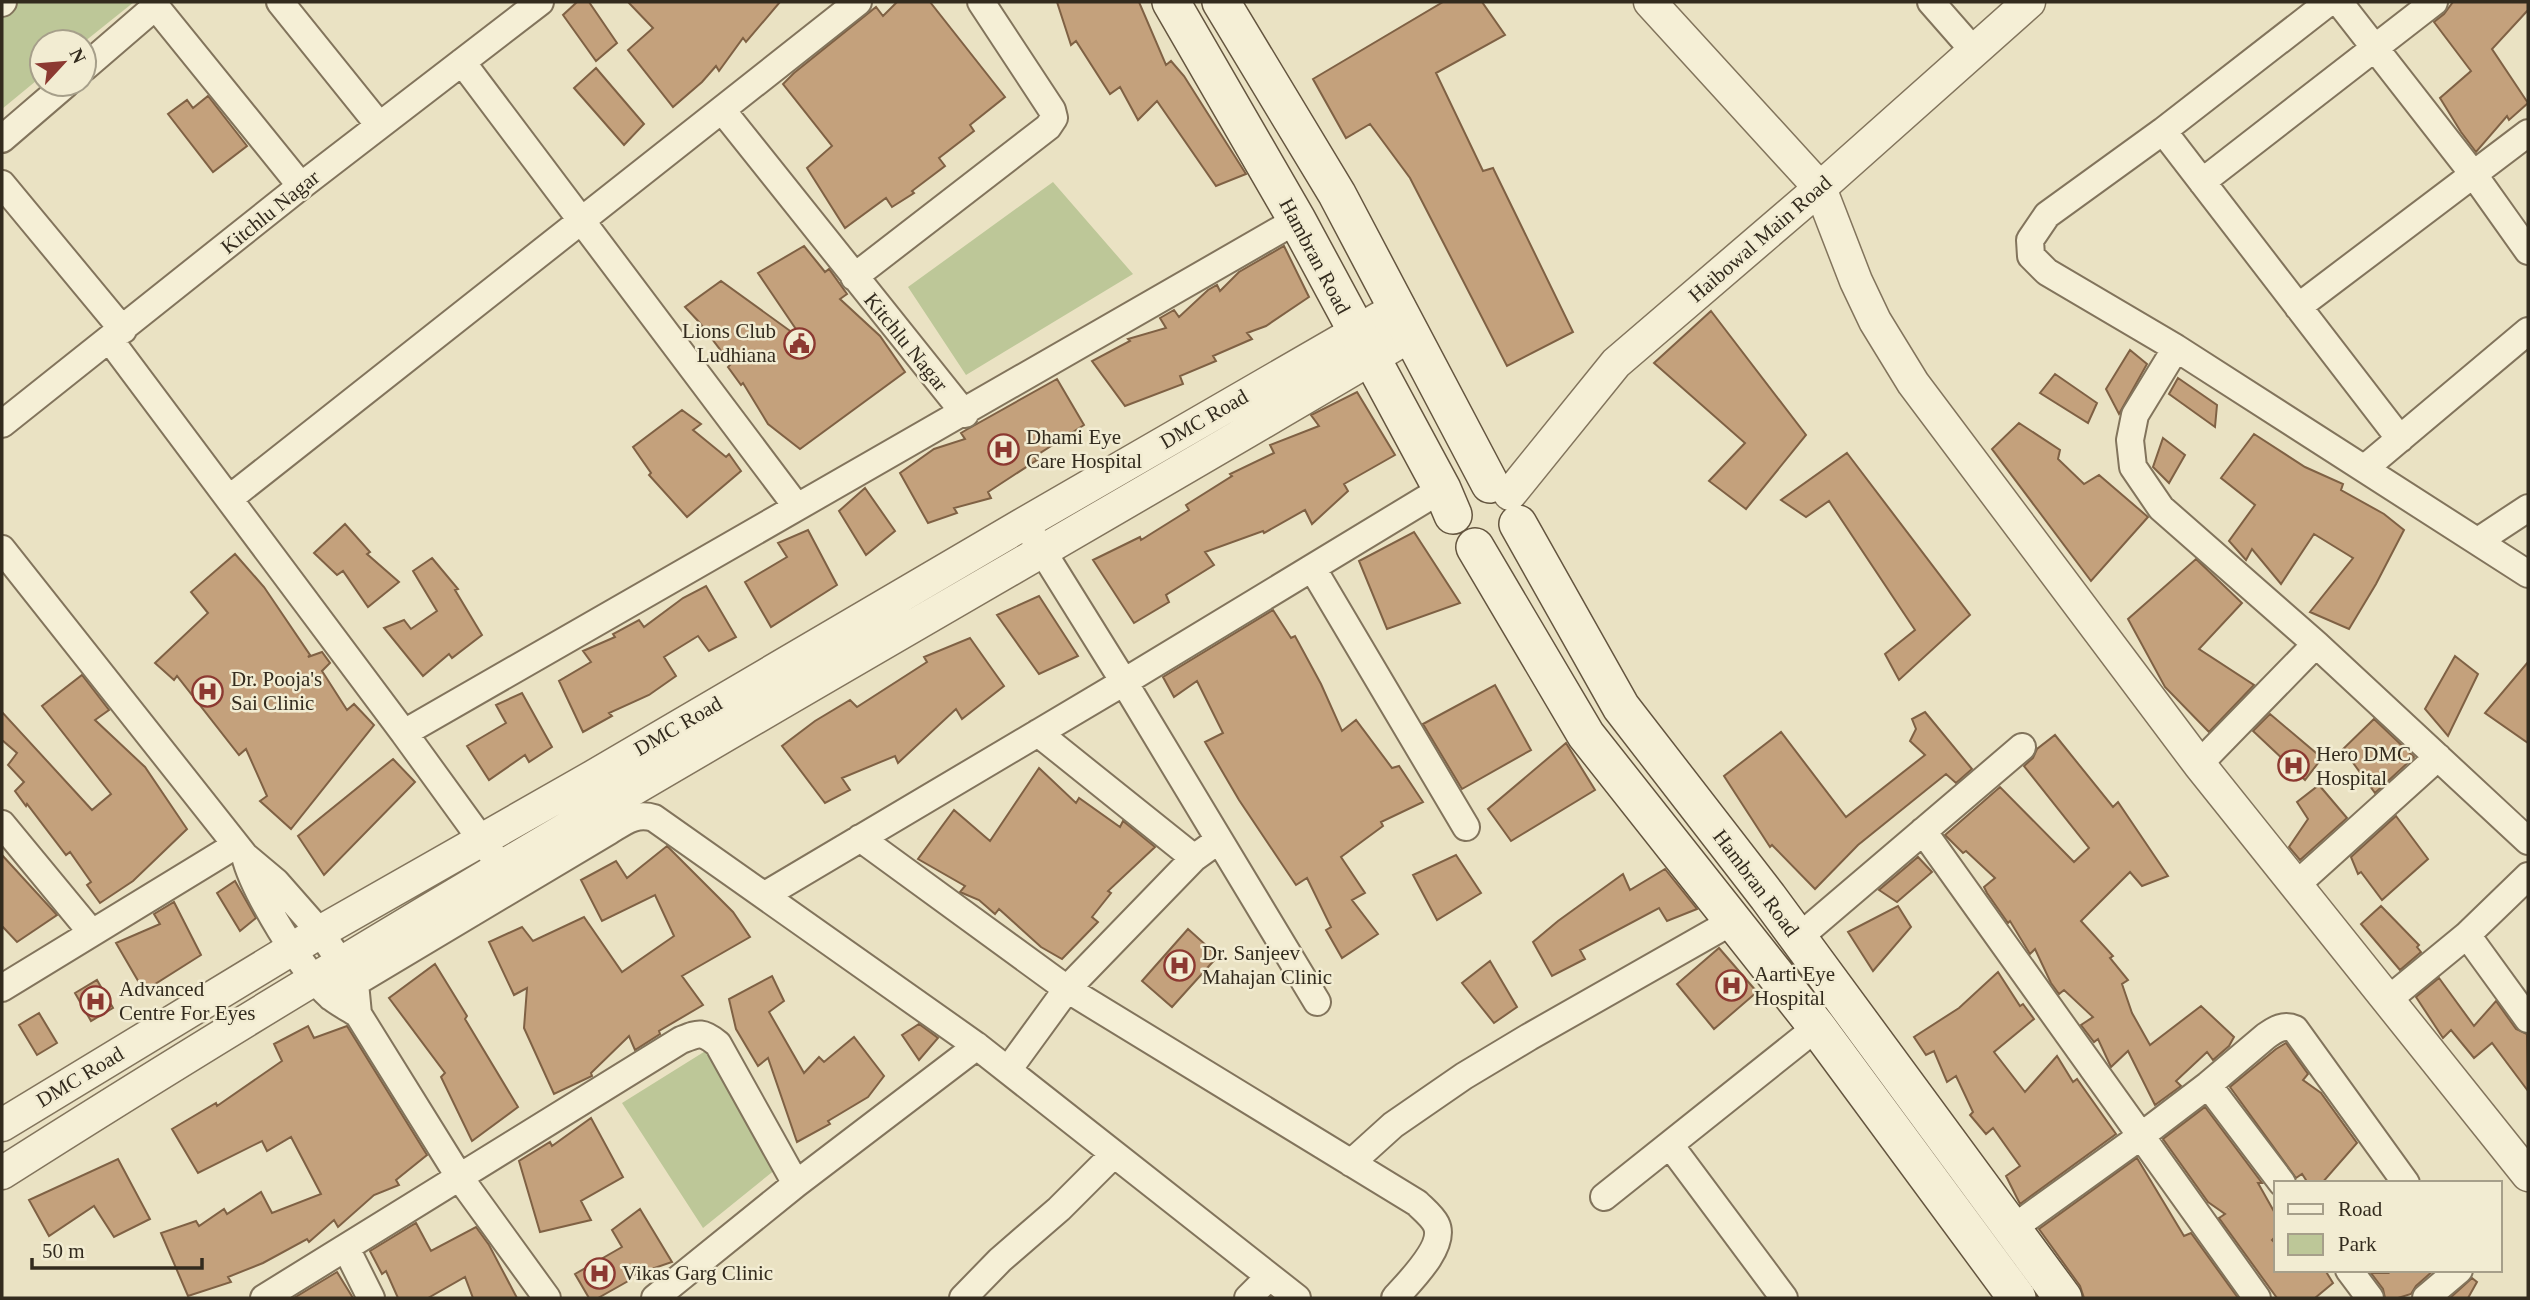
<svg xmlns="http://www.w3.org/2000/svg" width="2530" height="1300" viewBox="0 0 2530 1300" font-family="'Times New Roman',serif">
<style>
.green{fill:#bdc798}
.building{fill:#c4a17c;stroke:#7f6144;stroke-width:2}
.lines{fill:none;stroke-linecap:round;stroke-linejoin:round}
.minor-casing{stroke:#82745c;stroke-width:30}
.tertiary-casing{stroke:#82745c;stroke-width:35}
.secondary-casing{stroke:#64553f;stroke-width:40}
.minor{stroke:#f5efd6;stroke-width:26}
.tertiary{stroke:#f5efd6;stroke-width:32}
.secondary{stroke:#f5efd6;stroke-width:37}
.labels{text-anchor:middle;stroke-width:5;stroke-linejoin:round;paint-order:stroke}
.street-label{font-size:21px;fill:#332b1e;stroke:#f2ecd2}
.poi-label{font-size:21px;fill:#332b1e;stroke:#f2ecd2;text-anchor:start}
</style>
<rect width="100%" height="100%" fill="#eae2c3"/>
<path class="green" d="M14,2H134L84,42H42V76L2,109V12Z
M1053,182L1133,274L966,375L908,287Z
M707,1050L781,1165L703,1228L622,1103Z"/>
<path class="building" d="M577,2H589L617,43L596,61L563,15Z
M628,2H780L746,42L743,38L719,71L716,66L702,82L673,107L628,50L653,28Z
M897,2H930L1005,97L970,125L974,131L939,158L945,166L912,191L914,193L892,207L886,198L845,228L807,168L832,146L783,84L794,73L876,7L883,16Z
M1057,2H1139L1166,65L1171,61L1184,76L1246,174L1216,186L1157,101L1138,120L1120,87L1110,94L1076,41L1071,45Z
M1443,2H1482L1505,35L1436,73L1483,171L1493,168L1573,332L1507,366L1410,178L1370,124L1346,138L1313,79Z
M2453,2H2528V10L2492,49L2528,103L2509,120L2507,116L2476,152L2461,132L2440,98L2471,71L2434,22L2444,14Z
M596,68L644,124L624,145L574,88Z
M208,96L247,146L213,172L168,114L187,100L193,108Z
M804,246L825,272L829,269L847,294L840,299L880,336L905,372L800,449L768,424L743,383L741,385L728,367L731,364L699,322L685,307L721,281L804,341L758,273Z
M1284,246L1309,297L1266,326L1247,333L1252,339L1213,356L1216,361L1180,376L1183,384L1125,406L1092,361L1130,341L1128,339L1166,328L1160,318L1174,310L1179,317L1208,290L1217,285L1220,291L1239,272Z
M1711,311L1806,435L1746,509L1709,481L1745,443L1654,363Z
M2130,350L2147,364L2119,414L2106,389Z
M2055,374L2097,403L2088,423L2040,393Z
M2178,378L2217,405L2215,427L2169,394Z
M1057,379L1084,425L1034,457L1037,460L988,492L991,498L954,508L957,513L928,523L900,473L934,449L965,439L961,433L966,430Z
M1357,392L1395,455L1344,484L1348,491L1312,524L1305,510L1264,533L1263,531L1205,552L1214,565L1166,595L1169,602L1134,623L1093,560L1140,537L1141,540L1189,510L1186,505L1232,476L1230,474L1274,453L1270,445L1319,426L1311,415Z
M682,410L701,424L693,430L726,457L729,454L741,471L687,517L649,475L651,473L633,447Z
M2019,423L2060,450L2058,459L2084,484L2099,475L2148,517L2091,581L1992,449Z
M2254,434L2305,467L2343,484L2341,490L2384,514L2404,530L2376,584L2349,629L2310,612L2353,558L2314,534L2281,584L2252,549L2246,560L2229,541L2255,505L2221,478Z
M2163,438L2185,455L2169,483L2153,467Z
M1847,453L1970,615L1899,680L1885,654L1915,630L1829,501L1806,517L1781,500Z
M865,488L895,531L866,555L839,511Z
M345,524L370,552L367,554L399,582L368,607L343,571L337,575L314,553Z
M808,530L837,585L771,627L745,582L787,557L778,543Z
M1414,532L1460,603L1387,629L1359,561Z
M235,554L264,587L310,655L308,657L322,652L330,663L322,671L347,710L354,704L374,725L291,829L260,801L267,796L246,749L239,755L177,676L174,680L155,663L208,613L191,592Z
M432,558L458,589L455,590L482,635L452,658L449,654L423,676L384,628L404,620L411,629L437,611L413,571Z
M2196,559L2242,603L2199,649L2254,685L2209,732L2165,687L2128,619Z
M706,586L736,637L709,651L698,636L664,657L676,676L649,695L609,713L612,716L583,732L559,681L591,662L583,651L615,637L613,634L639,620L644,627L683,598Z
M1039,596L1078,656L1039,674L997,615Z
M1273,610L1291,638L1295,636L1321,684L1342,731L1356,720L1392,768L1399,766L1423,802L1381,822L1383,826L1341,857L1365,893L1352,900L1378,934L1342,958L1326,930L1331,927L1307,878L1296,885L1239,800L1205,742L1223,733L1197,681L1174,697L1163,677Z
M970,638L1004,686L962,719L956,709L898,763L895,756L842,778L850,790L825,803L782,746L815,721L850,700L857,707L927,662L924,657Z
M2455,656L2478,674L2448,736L2425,709Z
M2528,662V743L2485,713Z
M82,675L109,710L95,720L145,767L187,829L133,881L100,903L87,885L91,882L70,852L66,855L27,804L26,806L15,791L24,782L8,765L17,753L2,740V712L92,810L111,794L42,706Z
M1495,685L1531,750L1462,789L1423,724Z
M522,693L552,747L529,762L525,755L489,780L467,746L506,723L496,705Z
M1925,712L1972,769L1956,783L1946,774L1858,845L1815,889L1772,845L1770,847L1724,776L1781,732L1846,817L1925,755L1910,741L1916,729L1912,719Z
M2270,714L2322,758L2305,780L2253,731Z
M2374,719L2414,757L2375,793L2343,749Z
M2055,735L2113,807L2118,802L2168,876L2142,886L2130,872L2081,921L2113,956L2110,958L2128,980L2122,984L2132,1013L2150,1045L2201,1006L2234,1037L2229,1046L2213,1060L2207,1052L2176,1081L2181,1086L2155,1105L2128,1051L2111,1067L2098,1039L2094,1042L2081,1025L2093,1017L2064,990L2059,994L2051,983L2035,949L2030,954L2010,921L2008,923L1987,893L1984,887L1995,878L1966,851L1963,853L1945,835L2000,787L2074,862L2089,848L2024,766L2033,758L2037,749Z
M1566,743L1595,790L1511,841L1488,809Z
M393,759L415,782L324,875L298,836Z
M1039,768L1076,803L1079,798L1120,827L1123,821L1155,847L1108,891L1111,893L1092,917L1098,922L1062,959L1041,947L999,909L995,914L979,900L960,892L965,886L918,859L954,810L990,841Z
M2319,785L2347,818L2300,860L2289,847L2308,819L2297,802Z
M2396,816L2428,859L2382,900L2361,872L2358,874L2351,857Z
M667,846L733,912L750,937L682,976L703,1005L659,1031L660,1034L635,1050L629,1036L591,1073L592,1076L554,1094L524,1028L527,988L514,995L489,942L522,927L533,941L584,917L622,972L674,936L655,895L602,921L581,880L616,861L627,878Z
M2,855L57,915L17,942L2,926Z
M1456,855L1481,893L1437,920L1413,875Z
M1918,857L1932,872L1897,902L1879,890Z
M1665,869L1697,909L1667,921L1659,908L1580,950L1585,959L1552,976L1533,942L1558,921L1623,874L1630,890Z
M235,881L256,918L240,931L217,893Z
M174,902L201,955L144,991L116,943L160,924L154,914Z
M1898,906L1911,927L1873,971L1848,932Z
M2381,906L2419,945L2417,947L2421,952L2400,970L2361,924Z
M1188,929L1218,956L1172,1007L1142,981Z
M1719,948L1757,992L1714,1029L1677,984Z
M1490,961L1517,1007L1494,1023L1462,983Z
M435,964L467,1016L465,1019L518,1107L472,1141L441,1077L445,1073L389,998Z
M1998,972L2020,1006L2023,1004L2034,1019L1994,1052L2025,1092L2057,1056L2073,1082L2077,1079L2116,1134L2020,1204L2006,1176L2020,1166L1993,1128L1986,1134L1970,1115L1973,1112L1956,1076L1947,1082L1934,1051L1926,1055L1914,1037L1959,1008Z
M772,976L784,1001L769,1012L804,1073L819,1057L824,1062L854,1037L884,1076L868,1097L828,1121L830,1124L797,1142L768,1058L758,1066L736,1029L729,999Z
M2439,978L2474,1026L2496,1001L2516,1029L2527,1034L2528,1091L2492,1043L2474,1058L2451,1030L2443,1038L2416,997Z
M97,980L113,1008L91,1021L75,993Z
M39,1013L57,1043L37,1055L19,1025Z
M919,1024L938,1038L919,1060L902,1035Z
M308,1026L314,1038L347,1026L427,1155L396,1180L399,1185L374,1195L338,1227L334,1220L309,1242L307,1239L263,1263L228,1277L231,1282L188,1296L161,1233L196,1221L199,1226L224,1209L227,1214L261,1192L272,1213L321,1194L291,1137L267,1151L262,1141L198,1173L172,1129L216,1103L217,1106L282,1061L274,1044Z
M2286,1043L2308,1074L2303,1080L2321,1093L2357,1143L2322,1183H2308L2302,1174L2296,1178L2230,1087L2276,1049Z
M2205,1107L2262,1183H2258L2276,1215V1236L2272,1240L2276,1244V1270H2325L2333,1283L2315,1298H2277L2219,1218L2225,1214L2208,1202L2163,1139Z
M591,1118L623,1177L581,1201L591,1220L540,1232L519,1161L550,1142L552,1146Z
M2137,1158L2184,1236L2191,1233L2238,1298H2084L2080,1286L2039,1229Z
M118,1159L150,1219L114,1237L94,1206L49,1236L29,1200Z
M640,1209L672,1262L628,1277L630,1280L598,1298H589L575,1274L622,1247L612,1230Z
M416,1223L431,1251L476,1227L489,1245L517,1298H473L465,1277L428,1298H398L386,1271L382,1274L370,1251Z
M2386,1270H2434L2416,1286L2411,1294L2398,1298H2385L2383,1289L2371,1273H2388Z
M337,1272L353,1298H294Z
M2472,1278L2477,1282L2468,1298H2450Z"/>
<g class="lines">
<defs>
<path id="minor" d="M152,2L301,186
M280,2L379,125
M1931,2L1974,51
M2329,2L2163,131L2047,215L2030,240L2031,256L2047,272L2176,348L2528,574
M2339,2L2474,175L2528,251
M2,3L3,2
M462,62L797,507
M84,68L156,6
M722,110L965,414
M2163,131L2400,439
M2,139L66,84
M2202,182L2434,2
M2,184L123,330
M854,277L1048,127L1054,118L1052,110L981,2
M2298,307L2528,133
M110,340L404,733
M2176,348L2135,415L2130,440L2133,467L2161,508L2316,644L2528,841
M2,424L301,186L540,2
M2365,468L2528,331
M230,498L858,2
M1025,523L1124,682L1317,1002
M2478,541L2528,508
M2,549L245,856L276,882L320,932L355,983L358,1014C349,1008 338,1003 330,996C303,972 253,890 245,856
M1313,569L1466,827
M1038,733L1194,858
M2199,764L2316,644
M2,824L92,933
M1923,831L2257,1298
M860,838L1067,989L1417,1203C1423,1209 1432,1216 1436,1224C1447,1246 1408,1283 1395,1298
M502,868L404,733C702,562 1001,393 1297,220
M2295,886L2438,757
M765,895L1124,682L1442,489
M2467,935L2528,1019
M1798,938L2022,747
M2,988L236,845
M331,997L609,831C624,822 636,812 654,818L977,1046L1297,1298
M2389,999L2467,935L2528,876
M358,1014L460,1178L547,1298
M1008,1070L1067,989L1194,858L1219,840
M2208,1085L2282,1183
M1670,1145L1784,1298
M1351,1163L1393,1125L1464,1076L1529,1037L1733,921
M1604,1197L1817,1027
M2012,1229L2141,1136L2208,1085L2266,1036C2276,1029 2284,1024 2295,1029L2406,1183
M346,1248L371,1298
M2349,1270L2370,1298
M264,1298L681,1040C699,1033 702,1031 718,1044L796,1184
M655,1298L796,1184L977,1046
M963,1298L1000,1260L1059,1209L1114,1154
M1248,1298L1269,1277
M2426,1298L2459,1270"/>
<path id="tertiary" d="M1650,2L1820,188L1856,281L1875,321L1913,383L2199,764L2528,1175
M1510,494L1616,363L1820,188L2029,2
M2,1125L320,932L594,776L1025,523L1399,307
M2,1173C463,879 942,613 1413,334"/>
<path id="secondary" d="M1171,2L1297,220L1442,489L1453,515
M1221,2L1337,194L1490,484
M1518,524L1621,707L1768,897L2063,1298
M1475,547L1586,735L1817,1027L2017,1298"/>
</defs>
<use href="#minor" class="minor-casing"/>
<use href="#tertiary" class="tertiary-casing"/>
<use href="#secondary" class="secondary-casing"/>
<use href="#minor" class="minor"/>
<use href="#tertiary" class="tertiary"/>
<use href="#secondary" class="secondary"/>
</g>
<defs>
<symbol id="civic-ring" viewBox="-11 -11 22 22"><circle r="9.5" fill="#f2ecd2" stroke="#8c3931" stroke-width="1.5"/><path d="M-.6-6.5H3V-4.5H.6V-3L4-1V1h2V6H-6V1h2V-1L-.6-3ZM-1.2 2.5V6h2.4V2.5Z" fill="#8c3931"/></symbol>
<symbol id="hospital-ring" viewBox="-11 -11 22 22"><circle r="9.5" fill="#f2ecd2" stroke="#8c3931" stroke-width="1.5"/><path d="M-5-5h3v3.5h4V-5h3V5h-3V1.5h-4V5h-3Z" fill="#8c3931"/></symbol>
</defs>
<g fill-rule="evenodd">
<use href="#civic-ring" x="782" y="326" width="35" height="35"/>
<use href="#hospital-ring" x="986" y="432" width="35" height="35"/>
<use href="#hospital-ring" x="190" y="674" width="35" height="35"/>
<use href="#hospital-ring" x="2276" y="748" width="35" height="35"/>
<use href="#hospital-ring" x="1162" y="948" width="35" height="35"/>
<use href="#hospital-ring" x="1714" y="968" width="35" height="35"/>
<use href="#hospital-ring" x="78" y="984" width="35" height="35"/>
<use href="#hospital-ring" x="582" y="1256" width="35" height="35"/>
</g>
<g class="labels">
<g class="street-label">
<text transform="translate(270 212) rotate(-39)" y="7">Kitchlu Nagar</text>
<text transform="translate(1760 239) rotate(-41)" y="7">Haibowal Main Road</text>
<text transform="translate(1315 256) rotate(62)" y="7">Hambran Road</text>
<text transform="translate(906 342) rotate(51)" y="7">Kitchlu Nagar</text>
<text transform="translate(1204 419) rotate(-30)" y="7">DMC Road</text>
<text transform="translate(678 726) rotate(-30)" y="7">DMC Road</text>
<text transform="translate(1756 883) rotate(53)" y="7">Hambran Road</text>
<text transform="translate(80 1077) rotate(-31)" y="7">DMC Road</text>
</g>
<g class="poi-label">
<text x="776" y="338" text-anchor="end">Lions Club<tspan x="776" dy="24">Ludhiana</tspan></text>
<text x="1026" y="444">Dhami Eye<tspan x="1026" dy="24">Care Hospital</tspan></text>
<text x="231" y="686">Dr. Pooja's<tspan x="231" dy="24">Sai Clinic</tspan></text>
<text x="2316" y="761">Hero DMC<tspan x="2316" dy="24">Hospital</tspan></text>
<text x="1202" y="960">Dr. Sanjeev<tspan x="1202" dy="24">Mahajan Clinic</tspan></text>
<text x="1754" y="981">Aarti Eye<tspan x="1754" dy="24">Hospital</tspan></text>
<text x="119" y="996">Advanced<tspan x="119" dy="24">Centre For Eyes</tspan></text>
<text x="622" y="1280">Vikas Garg Clinic</text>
</g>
</g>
<rect width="2530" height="1300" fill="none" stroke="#332b1e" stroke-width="7"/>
<rect x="2274" y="1181" width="228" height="91" fill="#f2ecd2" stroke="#a69f8a" stroke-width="2"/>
<rect x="2288" y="1204" width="35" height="10" fill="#f5efd6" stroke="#a69f8a" stroke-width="2"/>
<text x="2338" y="1216" font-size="21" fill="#332b1e">Road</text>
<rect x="2288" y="1234" width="35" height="21" fill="#bdc798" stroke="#a69f8a" stroke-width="2"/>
<text x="2338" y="1251" font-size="21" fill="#332b1e">Park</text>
<g transform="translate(63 63) rotate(64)"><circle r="33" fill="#f2ecd2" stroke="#a69f8a" stroke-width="2"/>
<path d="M0-5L12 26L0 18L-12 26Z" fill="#8c3931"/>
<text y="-10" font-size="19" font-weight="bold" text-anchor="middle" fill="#332b1e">N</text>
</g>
<path d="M32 1258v10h170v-10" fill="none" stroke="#332b1e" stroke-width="3.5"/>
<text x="42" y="1258" font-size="21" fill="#332b1e" stroke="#f2ecd2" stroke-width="5" paint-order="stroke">50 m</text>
</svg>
